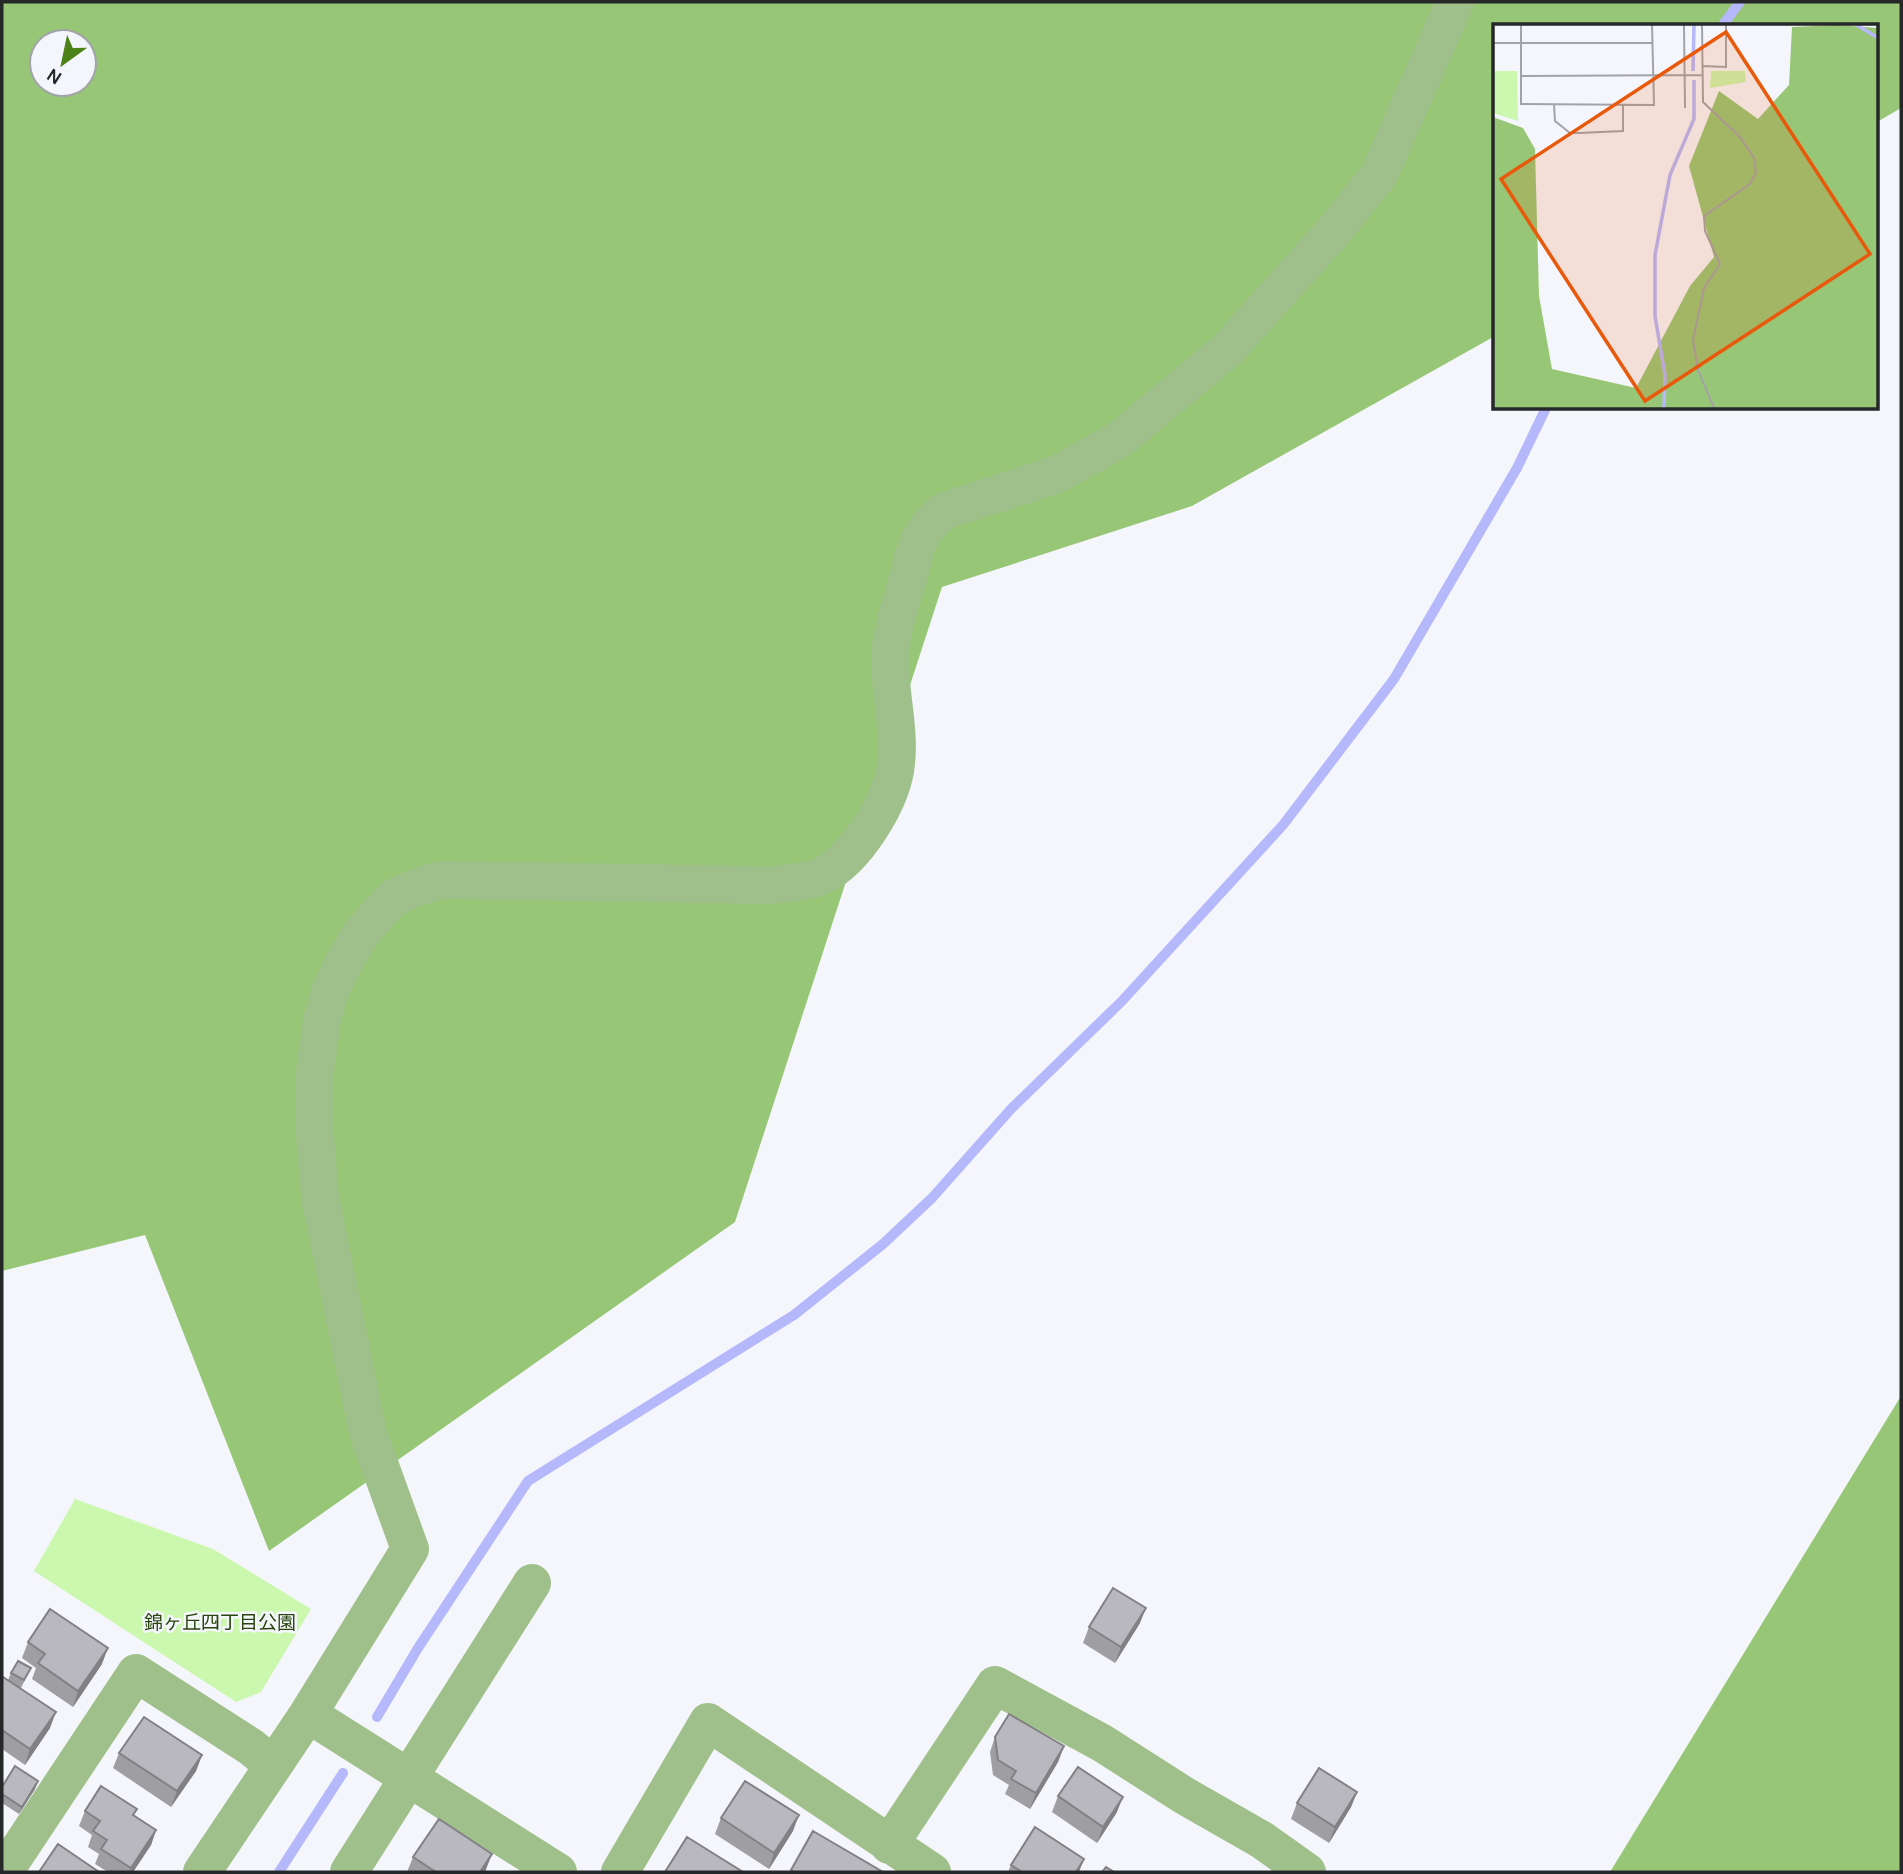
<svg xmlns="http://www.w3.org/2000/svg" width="1903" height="1874" viewBox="0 0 1903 1874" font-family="Karla,'Noto Sans JP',sans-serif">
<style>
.green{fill:#cbf8ae}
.forest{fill:#97c776;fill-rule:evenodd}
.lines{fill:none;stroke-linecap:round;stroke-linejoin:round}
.stream{stroke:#b6b8fc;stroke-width:10}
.minor{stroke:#a0c08b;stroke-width:38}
.wall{fill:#9e9ea3}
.shaded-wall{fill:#818185}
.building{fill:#b8b8be;stroke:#818185;stroke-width:2}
.labels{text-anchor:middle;stroke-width:5;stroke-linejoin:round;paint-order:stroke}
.park-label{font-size:19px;fill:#27450c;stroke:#f5f6fc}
.inset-river{fill:none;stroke:#b6b8fc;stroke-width:3.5}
.inset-road{fill:none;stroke:#a2a3a8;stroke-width:2}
.view{fill:#e8590c;fill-opacity:0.15;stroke:#e8590c;stroke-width:3.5}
.inset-edge{fill:none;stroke:#262729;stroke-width:3.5}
</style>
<rect width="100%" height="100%" fill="#f5f6fc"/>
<path class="green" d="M75,1499L213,1549L311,1609L261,1692L236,1702L34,1571Z"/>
<path class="forest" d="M2,2H1901V108L1877,122V26H1495V336L1192,506L942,587L735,1222L269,1551L145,1235L2,1271ZM42,42H84V84H42Z
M1901,1396V1872H1610Z"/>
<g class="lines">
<path class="stream" d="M1722,26L1740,2
M377,1717L418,1648L528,1481L794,1315L883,1244L932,1198L1011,1109L1122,1001L1283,825L1394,679L1517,468L1546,408
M279,1872L343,1773"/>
<path class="minor" d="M308,1714L558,1872
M889,1845L995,1685L1102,1743L1185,1796L1262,1840L1307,1872
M4,1872L136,1673L251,1747L273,1765
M202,1872L308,1714L410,1549L368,1433L320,1197L315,1135V1070L322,1020L329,994L342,966L362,932L393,898L415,888L441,880L771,885C788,883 807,883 823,875C856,859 893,800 896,763C900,728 889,692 890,657C891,629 902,601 909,575C912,563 914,549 920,539C926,527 933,520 944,511L1058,474L1120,439L1228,349L1332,233L1379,175L1455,2
M349,1872L532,1583
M620,1872L708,1722L932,1872"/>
</g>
<path class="wall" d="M1140,1623L1115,1663L1083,1643L1089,1627Z
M28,1642L102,1664L73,1707L32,1679L36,1668L22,1658Z
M31,1668L21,1688L16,1686L50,1728L25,1765L2,1749V1679L8,1680L11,1673Z
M995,1737L1064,1746L1058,1762L1030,1809L1005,1794L1009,1785L993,1775L990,1752Z
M119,1753L202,1755L196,1771L171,1807L113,1768Z
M38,1781L35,1789L19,1814L2,1803V1787Z
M1357,1792L1351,1807L1329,1843L1291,1819L1297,1803Z
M1058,1796L1117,1812L1097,1843L1052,1812Z
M85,1811L134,1815L156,1830L151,1845L133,1872H108L95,1864L99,1854L88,1847L92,1835L79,1826Z
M721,1818L793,1831L769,1869L715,1834Z
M413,1857L486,1870L485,1872H407Z
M1011,1865L1079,1872H1008Z"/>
<path class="shaded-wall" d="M1146,1608L1140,1623L1115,1663L1121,1647Z
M108,1648L102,1664L73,1707L78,1691Z
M56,1712L50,1728L25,1765L30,1749Z
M1064,1746L1058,1762L1030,1809L1036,1793Z
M202,1755L196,1771L171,1807L177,1791Z
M38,1781L35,1789L19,1814L22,1807Z
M1357,1792L1351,1807L1329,1843L1335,1827Z
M1123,1797L1117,1812L1097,1843L1103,1827Z
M799,1815L793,1831L769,1869L774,1853Z
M156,1830L151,1845L133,1872H130L131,1868Z
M492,1854L485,1872H480Z
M1084,1859L1079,1872H1076Z"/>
<path class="building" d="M1113,1588L1146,1608L1121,1647L1089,1627Z
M50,1609L108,1648L78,1691L38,1663L45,1654L28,1642Z
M18,1661L31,1668L24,1680L11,1673Z
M3,1677L56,1712L30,1749L2,1730V1679Z
M1009,1714L1064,1746L1036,1793L1011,1779L1016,1771L998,1760L995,1737Z
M144,1717L202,1755L177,1791L119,1753Z
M15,1766L38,1781L22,1807L2,1794V1787Z
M1078,1767L1123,1797L1103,1827L1058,1796Z
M1319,1768L1357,1792L1335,1827L1297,1803Z
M745,1781L799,1815L774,1853L721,1818Z
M101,1786L137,1809L133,1815L156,1830L131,1868L101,1849L107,1840L93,1831L100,1821L85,1811Z
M439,1819L492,1854L480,1872H436L413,1857Z
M1035,1827L1084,1859L1076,1872H1022L1011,1865Z
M813,1831L883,1872H794L791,1870Z
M687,1837L743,1872H665Z
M58,1844L99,1872H39Z
M1106,1867L1114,1872H1102Z"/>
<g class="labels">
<g class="park-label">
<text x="220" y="1629">錦ヶ丘四丁目公園</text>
</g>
</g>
<g transform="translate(1493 24)">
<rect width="385" height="385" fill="#f5f6fc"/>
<path d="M0,47H24L25,97L0,89ZM218,47H252L253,58L217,64Z" fill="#cbf8ae"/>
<path d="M346,1L385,4V384H0V93L30,104L42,125L46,272L59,345L143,364L197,262L221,233L196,142L226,67L265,95L296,61L299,3Z" fill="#97c776"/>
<path class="inset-river" d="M364,1L385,14M200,47L201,1M171,384L172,351L162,292V231L177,151L201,95V56"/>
<path class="inset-road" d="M28,1V80L161,81L159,1M191,1L192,84M209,1L210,78L247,113L261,134L263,148L257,160L211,192L212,207L227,240L211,264L200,316L205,346L221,384M0,19H159M209,42L233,43V1M29,52L209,51M61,80L62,97L77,109H86L130,107V80"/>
<path class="view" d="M233,8L377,230L152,377L8,155Z"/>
<rect width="385" height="385" class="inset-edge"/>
</g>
<rect width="1903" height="1874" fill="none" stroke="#262729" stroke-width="7"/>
<g transform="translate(63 63) rotate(213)"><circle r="33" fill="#f5f6fc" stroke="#a2a3a8" stroke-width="2"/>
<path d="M0-5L12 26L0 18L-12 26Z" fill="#4c8218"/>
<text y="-10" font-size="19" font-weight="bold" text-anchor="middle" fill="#262729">N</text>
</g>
</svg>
